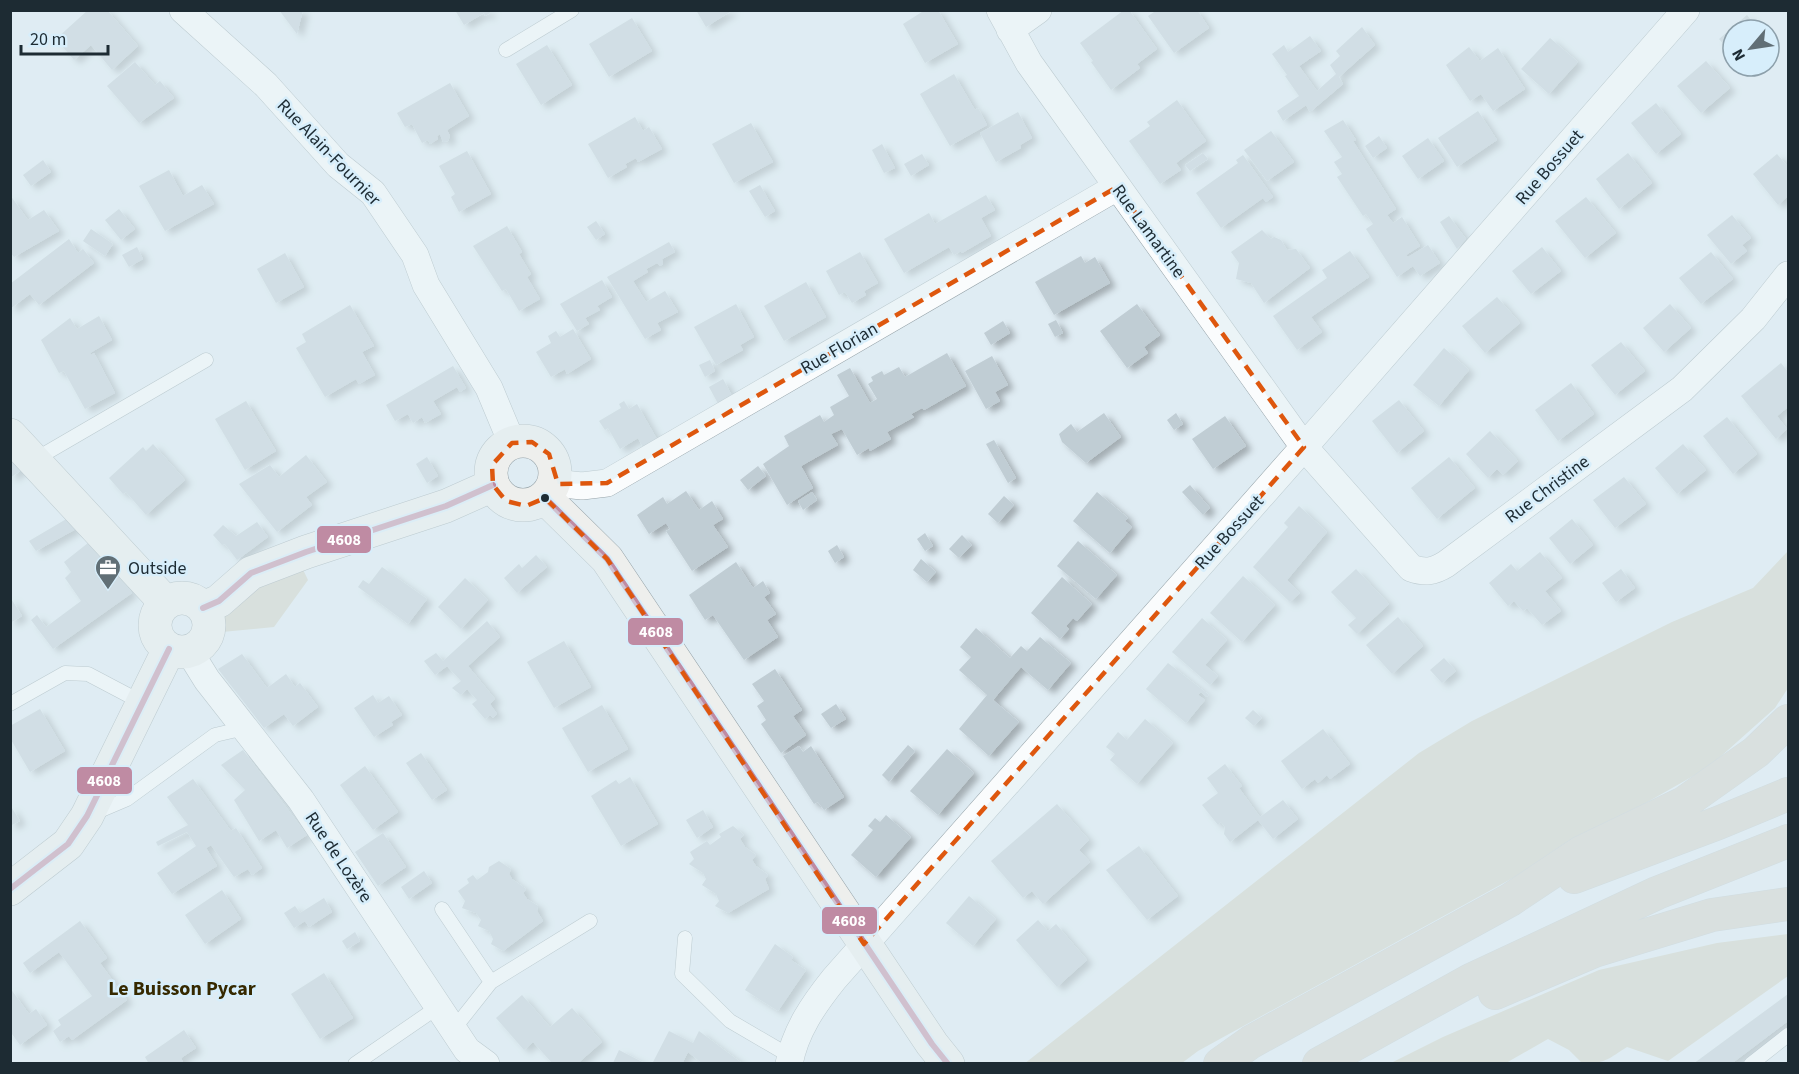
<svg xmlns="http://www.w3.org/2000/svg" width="1799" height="1074" viewBox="0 0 1799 1074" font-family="'Source Sans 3',sans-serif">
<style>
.green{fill:#d0d0c3}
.building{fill:#c0cdd4;filter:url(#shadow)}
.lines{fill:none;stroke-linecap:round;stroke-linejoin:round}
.lane-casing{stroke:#95a2a8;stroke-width:15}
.street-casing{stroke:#95a2a8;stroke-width:28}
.secondary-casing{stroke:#95a2a8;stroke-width:34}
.highway-casing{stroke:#c2c9ce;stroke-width:34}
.lane{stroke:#fafcfd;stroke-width:14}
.street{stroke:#fafcfd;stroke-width:27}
.secondary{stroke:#eeefed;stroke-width:33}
.highway{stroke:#d2d1c8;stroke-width:33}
.bus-1-casing{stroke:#d7eefb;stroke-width:10}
.bus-1{stroke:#bf8ba3;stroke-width:6}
.marked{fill:none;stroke:#de570e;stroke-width:4.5;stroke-dasharray:12 8;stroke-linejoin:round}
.bus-dot{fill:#1d2b33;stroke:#d7eefb;stroke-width:2}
.labels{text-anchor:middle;stroke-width:5;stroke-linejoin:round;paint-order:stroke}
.street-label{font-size:18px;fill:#1d2b33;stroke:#d7eefb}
.poi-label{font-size:18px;fill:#1d2b33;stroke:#d7eefb;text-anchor:start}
.neighbourhood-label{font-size:20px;font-weight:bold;fill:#362900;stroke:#d7eefb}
.line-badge{stroke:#d7eefb;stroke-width:2}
.badge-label{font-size:16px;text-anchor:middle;font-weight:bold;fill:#fff}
</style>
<defs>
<filter id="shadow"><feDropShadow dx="6" dy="4" stdDeviation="3" flood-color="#0004"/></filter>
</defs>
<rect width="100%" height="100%" fill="#dfecf3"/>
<path class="green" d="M1788,551V688L1775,708L1709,767L1551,857L1198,1051L1182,1063L1024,1064L1419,753L1472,721L1672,622L1753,588Z
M296,555L308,580L274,627L222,632L216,612Z
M1788,934V976L1668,1061L1627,1047C1608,1059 1605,1064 1582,1063L1569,1050L1548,1039L1506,1063H1391L1443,1037L1599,970L1717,943Z"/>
<path class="building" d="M88,10H107L138,46L112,70L91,45L74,60L56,39Z
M279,10H303L297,34Z
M455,10H489L490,13L485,16L484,13L464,25Z
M696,10H733L706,27Z
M925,10H938L958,44L925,63L903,24Z
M1124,10H1129L1157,49L1137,64L1140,68L1111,90L1091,62L1093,61L1080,43Z
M1157,10H1197L1209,28L1174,53L1148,16Z
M1747,15L1759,30H1733V55L1719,39Z
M632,18L652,51L609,77L589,44Z
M1362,27L1375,45L1339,77L1343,84L1310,112L1306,105L1283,121L1277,111L1299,96L1285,76L1287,75L1272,54L1284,45L1288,52L1310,36L1321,51L1299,66L1317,91L1336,74L1330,65L1340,56L1336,51Z
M1550,38L1578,62L1549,94L1521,69Z
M547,45L572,85L541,105L516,64Z
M1469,47L1480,61L1498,48L1525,89L1493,111L1481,94L1470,101L1446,65Z
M1706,61L1730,88L1701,113L1677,86Z
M135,62L155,85L160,81L174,98L139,123L107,86Z
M954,74L975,110L978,108L987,125L950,146L920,94Z
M450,83L469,116L447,130L450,136L448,141L443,142L440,134L437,136L438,139L430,144L428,140L422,143L412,124L405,127L397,113Z
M1177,100L1206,141L1176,163L1181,170L1160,184L1129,141L1150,126L1147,122Z
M1656,103L1681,134L1656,154L1631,123Z
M1478,111L1497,140L1457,167L1438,138Z
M1018,112L1032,138L1020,145L1021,148L996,162L980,133Z
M635,117L643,131L649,127L662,149L638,162L636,158L625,164L627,167L608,178L588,144Z
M1343,120L1356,140L1353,141L1396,209L1387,215L1393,223L1402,217L1420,246L1406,255L1408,257L1428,245L1440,263L1420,276L1413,266L1397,277L1366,229L1373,224L1366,214L1363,216L1337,177L1342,174L1334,162L1342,157L1324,131Z
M751,123L773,162L734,183L712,144Z
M1271,131L1294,162L1267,181L1244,150Z
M1379,136L1387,148L1373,158L1365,146Z
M1428,138L1444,161L1418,179L1402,156Z
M882,144L895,168L884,173L872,150Z
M467,151L491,194L459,212L451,197L455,194L439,166Z
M1203,153L1208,159L1190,171L1185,165Z
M1628,153L1652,183L1619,209L1596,179Z
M922,154L929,165L911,176L904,164Z
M1777,154L1788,167V196L1778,205L1753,174Z
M1243,155L1273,197L1266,202L1263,198L1221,228L1196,193L1238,163L1236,160Z
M43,160L51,172L31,186L23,175Z
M169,170L183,196L202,185L214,204L165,231L139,186Z
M760,185L775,211L765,217L749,191Z
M10,195L28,220L44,210L59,231L14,257L10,252Z
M986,195L995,210L981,218L991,236L962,253L961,251L954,255L949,247L904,273L884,239L929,213L935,224Z
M1586,197L1616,233L1585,258L1555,221Z
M119,209L135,229L121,240L105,220Z
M1732,215L1751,238L1742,245L1747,251L1731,264L1707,235Z
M1449,216L1466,239L1457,249L1440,222Z
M596,221L605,234L596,240L587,227Z
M507,226L522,252L519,254L531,274L527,277L540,299L519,311L506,289L502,291L473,246Z
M91,229L113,244L105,256L83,241Z
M1262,230L1271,239L1274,237L1281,240L1287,250L1296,249L1310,268L1264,303L1251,283L1236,279L1239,263L1231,252Z
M69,239L78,253L83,249L94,263L39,305L30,294L10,309V284Z
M669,242L675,252L662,259L663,264L660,266L657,263L646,269L648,272L633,281L646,302L665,291L678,312L657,323L661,330L645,339L607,277Z
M137,247L143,259L129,267L122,255Z
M1542,247L1561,271L1531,294L1512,271Z
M1350,251L1369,277L1311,317L1322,332L1297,350L1273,316L1327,278L1322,270Z
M860,252L878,283L864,291L866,295L852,303L845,292L839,295L826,271Z
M1711,252L1733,279L1701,304L1679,278Z
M285,253L304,287L276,303L257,269Z
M1081,256L1085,263L1095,257L1110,283L1054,315L1035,282Z
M602,280L612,297L597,306L600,310L585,318L589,324L577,331L560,304Z
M806,282L826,317L784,341L764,306Z
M1497,297L1520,323L1485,353L1462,326Z
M736,304L754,337L740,345L743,350L716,365L694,327Z
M1137,304L1160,335L1144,347L1148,353L1127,368L1100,331Z
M1670,304L1691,328L1664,352L1643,328Z
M350,305L374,346L362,352L375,375L359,384L356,379L325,397L296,348L306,342L302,334Z
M99,316L112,340L90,353L91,355L94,353L115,393L85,409L64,371L59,373L41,340L70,318L77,329Z
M1056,320L1063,333L1055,337L1048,324Z
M1003,321L1010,333L991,345L984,333Z
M573,329L591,359L567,374L565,369L551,377L536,352L551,343L548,336L556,331L560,337Z
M1621,342L1645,371L1615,395L1591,365Z
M1444,348L1469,370L1439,406L1413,385Z
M947,353L966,386L924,410L922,408L911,414L914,417L887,432L891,439L870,451L869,448L857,455L842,429L831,434L838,445L801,466L813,488L787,505L763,464L789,446L784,436L820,415L824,422L834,415L830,407L849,396L837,375L850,368L870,403L877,399L868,384L873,381L871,377L882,371L884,375L899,367L905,377Z
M992,356L1008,385L995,392L1000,401L986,409L965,371Z
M710,360L715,371L705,377L699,365Z
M1781,363L1788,372V407L1777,416L1787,429L1776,439L1741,396Z
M453,366L466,388L460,392L457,387L433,401L441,414L425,423L422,417L413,423L408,414L395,421L386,405Z
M723,379L735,401L721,409L709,387Z
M1571,383L1594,414L1558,441L1535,410Z
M1399,400L1424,431L1397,453L1372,421Z
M246,401L276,451L245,470L215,419Z
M624,401L629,409L637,404L658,441L644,449L638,438L620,449L608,428L605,430L599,421L621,408L619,404Z
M1104,413L1121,437L1086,463L1062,442L1059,434L1071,424L1077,432Z
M1176,413L1183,424L1174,430L1167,420Z
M1225,416L1246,446L1213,469L1192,439Z
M1727,417L1757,454L1733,474L1703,436Z
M1490,431L1518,461L1503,475L1497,469L1488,478L1466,454Z
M994,440L1016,478L1008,483L986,444Z
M153,444L185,480L146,515L126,492L123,494L109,478L143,447L146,451Z
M1683,444L1706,470L1677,494L1655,468Z
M10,452L23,469L10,478Z
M306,455L327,482L306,497L312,505L277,532L239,484L270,465L279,477Z
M427,457L438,476L427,483L416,464Z
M1449,457L1475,488L1437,519L1411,488Z
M758,466L766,476L748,490L740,480Z
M1624,477L1646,504L1615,528L1593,500Z
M1190,485L1210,508L1203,515L1182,492Z
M686,491L699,510L712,501L723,519L713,525L728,547L692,571L666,531L670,529L666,523L649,534L637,515L663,497L667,504Z
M812,492L817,500L803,510L798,501Z
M1097,492L1128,518L1125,521L1132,527L1110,553L1073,521Z
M1004,496L1014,505L998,523L988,514Z
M1299,506L1327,532L1287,580L1300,593L1290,602L1253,567L1288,527L1284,523Z
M68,518L76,529L36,551L29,541Z
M1572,519L1593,545L1570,564L1549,538Z
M257,522L268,537L237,560L225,544L222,545L213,535L223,525L236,536Z
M925,533L933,546L925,551L917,539Z
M962,535L972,545L959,558L949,549Z
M1078,541L1117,575L1096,599L1057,566Z
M88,543L112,572L114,570L132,593L53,649L31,620L37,615L46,627L81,601L65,578L71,572L64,562Z
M837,545L844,557L835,563L828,551Z
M1540,552L1562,578L1545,591L1561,611L1542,625L1527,608L1523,611L1514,601L1508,606L1489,583L1511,564L1517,571Z
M536,555L547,567L517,593L504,578L519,564L522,568Z
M921,559L936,572L927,582L913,570Z
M736,562L753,588L763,581L770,593L764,597L776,614L767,620L778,637L744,660L713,615L705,620L689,595Z
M382,567L427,599L408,624L358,587L363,580L369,584Z
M1356,569L1389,604L1357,634L1348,625L1356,618L1331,592Z
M1621,569L1635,588L1616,602L1602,583Z
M1243,576L1275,605L1242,642L1210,613Z
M1062,577L1092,604L1077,621L1073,618L1066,626L1069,629L1060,639L1031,613Z
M465,578L488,600L461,629L438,607Z
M10,597L22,616L10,623Z
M1398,617L1423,646L1392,674L1366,645Z
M1202,618L1227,640L1205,665L1218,676L1210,685L1172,652Z
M487,621L500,637L468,666L495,699L490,704L497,714L493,718L490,715L485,719L472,704L477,700L467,689L461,695L452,688L461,681L447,666L435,675L424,661L436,653L443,661Z
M976,628L1010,658L1021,646L1027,651L1040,637L1071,663L1048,690L1021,667L993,700L1019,722L989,756L959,729L987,695L959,670L971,657L960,647Z
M564,641L591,687L554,708L527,662Z
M242,654L267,688L286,674L295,687L300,683L318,707L293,726L284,714L264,728L218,669Z
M1444,658L1456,671L1442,683L1430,670Z
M1168,663L1209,695L1207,697L1201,692L1198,695L1205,700L1186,723L1146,689Z
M775,669L802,710L793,716L806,735L781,753L761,724L766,720L757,706L764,701L752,684Z
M373,695L378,703L389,696L402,715L391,722L393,725L374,737L354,708Z
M836,704L846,719L831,728L821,714Z
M602,705L628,749L588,772L562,728Z
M40,709L65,751L30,772L10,738V726Z
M1253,710L1262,718L1254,726L1245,718Z
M1145,719L1173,743L1137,784L1110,760L1115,754L1106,747L1118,732L1127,740Z
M1323,729L1350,764L1330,779L1327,775L1318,783L1315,779L1302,789L1281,761Z
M908,745L915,751L889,782L882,775Z
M799,746L803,752L811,746L844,797L824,810L818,802L814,804L783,756Z
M947,749L974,773L938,815L910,791Z
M243,750L307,835L287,848L276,830L259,841L234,800L245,790L221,765Z
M421,753L447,790L432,800L406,763Z
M1225,764L1242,786L1239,788L1260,817L1283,800L1298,819L1273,839L1258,820L1230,842L1224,834L1225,827L1221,822L1218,825L1202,805L1218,793L1207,778Z
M365,766L398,812L373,830L340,785Z
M630,777L658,824L621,846L591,796L616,780L619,784Z
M193,779L231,831L236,828L262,868L252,875L248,869L234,877L211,845L206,848L217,866L172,894L157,873L196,846L187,832L158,846L156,842L188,825L167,797Z
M1057,804L1089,840L1079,850L1090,862L1043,904L1032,891L1023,898L991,861Z
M10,805L20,821L10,826Z
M703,810L713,827L697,838L686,820Z
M886,815L911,837L876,877L851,855L873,830L868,826L875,818L880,822Z
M733,826L744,835L740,839L745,847L756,855L752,860L756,866L768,875L765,879L769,889L728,913L715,906L719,901L716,894L702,885L706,879L703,873L689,864L694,859L690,852L707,841L710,845L721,837L719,834Z
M383,833L406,867L378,886L355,852Z
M1139,846L1178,896L1147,920L1106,870Z
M499,861L511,869L509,874L512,879L526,889L523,893L527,899L538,906L537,911L543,921L503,951L491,944L493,939L489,931L478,926L481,920L476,913L462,908L465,901L458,891L469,883L467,879L473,875L477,880L488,872L489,867Z
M424,871L432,883L409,899L401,887Z
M222,890L241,919L205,944L185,915Z
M969,896L996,919L973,946L946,923Z
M324,898L332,912L309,927L305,921L294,928L284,913L295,906L300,913Z
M1038,920L1048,931L1056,924L1087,960L1057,987L1016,940Z
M80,921L107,958L100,963L127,1000L72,1040L69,1036L60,1042L53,1031L61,1025L58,1020L92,996L59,952L30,973L23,963Z
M355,932L360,941L347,949L342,941Z
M775,944L793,957L791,960L806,970L778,1011L745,990Z
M324,973L353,1018L320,1039L291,994Z
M10,988L29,1014L36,1009L47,1025L20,1045L12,1034L10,1035Z
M1788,994V1021L1731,1064H1693Z
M522,995L550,1027L572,1008L602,1042L577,1064H553L533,1042L524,1050L496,1018Z
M184,1030L196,1048L181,1058L184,1064H149L145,1057Z
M669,1031L693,1043L699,1031L743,1064H703L688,1052L682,1064H652Z
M619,1050L646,1064L613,1063Z"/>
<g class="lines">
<defs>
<path id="lane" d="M506,50L572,10
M34,460L206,360
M10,704L65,673L88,674L143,703
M94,813L127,799L215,735L245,728
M442,909L491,982
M685,938L682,974L730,1021L790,1056
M453,1030L491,982L590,921
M355,1064L438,1007
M1751,1064L1788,1035"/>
<path id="street" d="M183,10L266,85L338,165L373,193L415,255L426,285L489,388L512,443
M1000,10L1029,63L1304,447L1411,568C1425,573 1433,572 1446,564L1682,389L1753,319L1788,275
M1010,30L1038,10
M554,483L582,486L607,483L1117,187
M189,651L207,680L301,800L467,1050L486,1064
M789,1064C795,1031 814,1004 834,979L1304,447L1686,10"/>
<path id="secondary" d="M10,435L166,603
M491 473a32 32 0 1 1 64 0a32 32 0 1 1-64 0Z
M545,498L607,559L932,1044L948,1064
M155 625a27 27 0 1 1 54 0a27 27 0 1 1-54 0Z
M203,608L219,601L251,573L306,552L446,506L493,485
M10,889L68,844L87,816L169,649"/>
<path id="highway" d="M1574,877L1718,823L1788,794
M1495,993L1594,951L1712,915L1788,904
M1220,1064L1251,1042L1510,900L1582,852L1684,803L1756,752L1788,721
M1319,1064L1471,980L1657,893L1788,841"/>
</defs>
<use href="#lane" class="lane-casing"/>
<use href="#street" class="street-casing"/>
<use href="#secondary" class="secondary-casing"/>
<use href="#highway" class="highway-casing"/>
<use href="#lane" class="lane"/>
<use href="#street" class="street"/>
<use href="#secondary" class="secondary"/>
<use href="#highway" class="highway"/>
<defs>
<path id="bus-1" d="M545,498L607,559L932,1044L948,1064
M203,608L219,601L251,573L306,552L446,506L493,485
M10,889L68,844L87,816L169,649"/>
</defs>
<use href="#bus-1" class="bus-1-casing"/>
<use href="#bus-1" class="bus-1"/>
</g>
<path d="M0 0H1799V1074H0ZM1117,187L1304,447L864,944L607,559L545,498L526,506L506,501L493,485L492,465L512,443L532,442L549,454L558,484L607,483Z" fill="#dfecf3" fill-opacity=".55" fill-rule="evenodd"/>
<path class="marked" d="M1117,187L1304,447L864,944L607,559L545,498L526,506L506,501L493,485L492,465L512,443L532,442L549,454L558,484L607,483Z"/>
<defs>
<symbol id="office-pin" viewBox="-11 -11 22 30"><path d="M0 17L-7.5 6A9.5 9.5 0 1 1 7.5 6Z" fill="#616f76" stroke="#d7eefb"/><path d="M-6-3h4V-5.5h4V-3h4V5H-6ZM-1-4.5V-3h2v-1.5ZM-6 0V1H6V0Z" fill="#fff"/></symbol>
</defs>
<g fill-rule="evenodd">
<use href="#office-pin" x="93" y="553" width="30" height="40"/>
</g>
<circle class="bus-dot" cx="545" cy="498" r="5"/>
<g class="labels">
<g class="street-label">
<text transform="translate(329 152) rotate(46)" y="6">Rue Alain-Fournier</text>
<text transform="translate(1549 167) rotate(-49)" y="6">Rue Bossuet</text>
<text transform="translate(1149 231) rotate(54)" y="6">Rue Lamartine</text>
<text transform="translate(839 348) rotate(-30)" y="6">Rue Florian</text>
<text transform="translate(1547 489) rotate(-37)" y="6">Rue Christine</text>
<text transform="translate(1229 532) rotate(-48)" y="6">Rue Bossuet</text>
<text transform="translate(339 857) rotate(56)" y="6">Rue de Lozère</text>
</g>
<g class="poi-label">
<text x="128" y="574">Outside</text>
</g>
<g class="neighbourhood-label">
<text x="182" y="995">Le Buisson Pycar</text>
</g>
</g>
<g class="line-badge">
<rect x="316" y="525" width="56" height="29" rx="6" fill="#bf8ba3"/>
<rect x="627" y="617" width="57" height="29" rx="6" fill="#bf8ba3"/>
<rect x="76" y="766" width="57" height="29" rx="6" fill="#bf8ba3"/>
<rect x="821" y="906" width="57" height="29" rx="6" fill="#bf8ba3"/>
</g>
<g class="badge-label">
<text x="344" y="545">4608</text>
<text x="656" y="637">4608</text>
<text x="104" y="786">4608</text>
<text x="849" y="926">4608</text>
</g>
<rect width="1799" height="1074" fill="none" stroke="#1d2b33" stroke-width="24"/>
<g transform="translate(1751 48) rotate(241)"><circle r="28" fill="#d7eefb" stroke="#8da0ab" stroke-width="1.5"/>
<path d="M0-4.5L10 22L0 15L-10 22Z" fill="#616f76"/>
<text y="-9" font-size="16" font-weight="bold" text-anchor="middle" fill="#1d2b33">N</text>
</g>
<path d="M21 45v9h87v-9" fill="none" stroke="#1d2b33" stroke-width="3"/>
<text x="30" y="45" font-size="18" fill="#1d2b33" stroke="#d7eefb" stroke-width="4.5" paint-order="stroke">20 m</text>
</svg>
